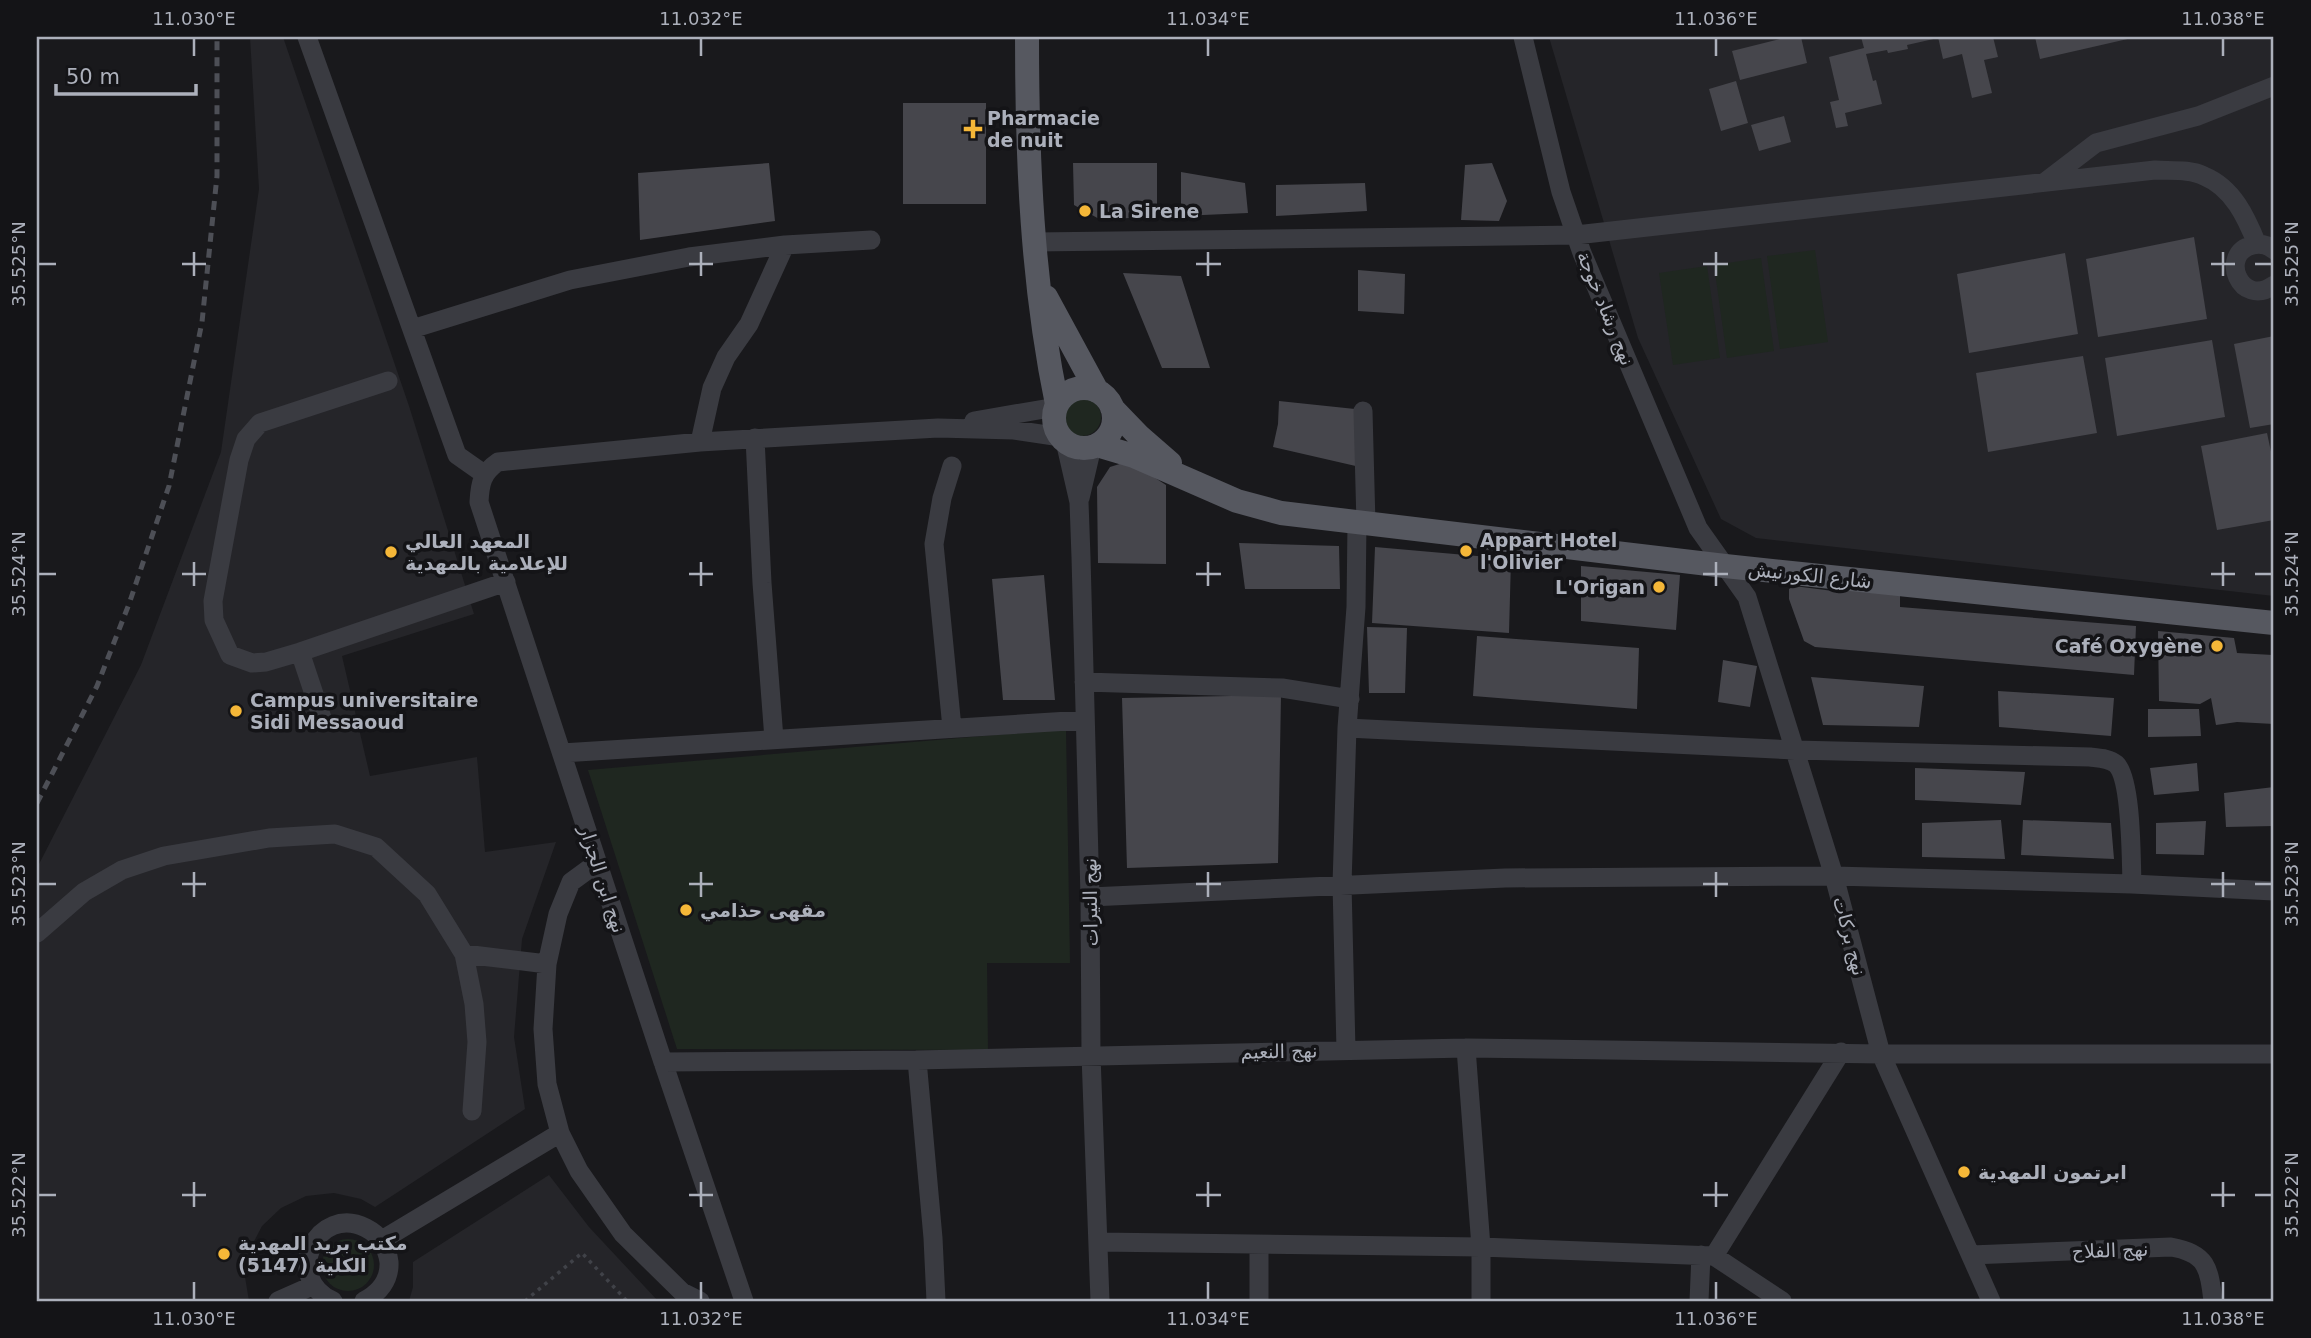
<svg xmlns="http://www.w3.org/2000/svg" width="2311" height="1338" viewBox="0 0 2311 1338" font-family="'DejaVu Sans','Noto Sans Arabic',sans-serif">
<style>
.built{fill:#252529}
.green{fill:#1f2720}
.building{fill:#46464c}
.lines{fill:none;stroke-linecap:round;stroke-linejoin:round}
.path{stroke:#404248;stroke-width:3.5;stroke-dasharray:3.5 5;stroke-linecap:butt}
.minor{stroke:#3a3b41;stroke-width:19}
.major{stroke:#565860;stroke-width:24}
.rail{stroke:#4d4f56;stroke-width:5;stroke-dasharray:9 7;stroke-linecap:butt}
.ticks{fill:none;stroke:#acb0bb;stroke-width:2.5}
.poi-dot{fill:#f5b738;stroke:#141417;stroke-width:2.5}
.labels{text-anchor:middle;stroke-width:7;stroke-linejoin:round;paint-order:stroke}
.poi-label{font-size:19px;font-weight:bold;fill:#acb0bb;stroke:#141417;text-anchor:start}
.street-label{font-size:19px;fill:#acb0bb;stroke:#141417}
.neatline{fill:none;stroke:#acb0bb;stroke-width:2.5}
.ticks-label{font-size:18px;text-anchor:middle;fill:#acb0bb}
</style>
<rect width="100%" height="100%" fill="#19191c"/>
<path class="built" d="M250,37H283L409,406L474,614L342,656L370,776L477,757L485,852L556,842L522,939L514,1037L525,1109L375,1207L361,1199L334,1193L306,1196L281,1208L262,1226L249,1251L245,1277L249,1301H37V868L141,665L221,452L259,189Z
M1549,37H2274V596L1756,538L1721,519L1638,338Z
M549,1175L589,1227L658,1301H409L413,1287V1262Z"/>
<path class="green" d="M1815,250L1828,342L1780,349L1767,256Z
M1761,258L1774,351L1727,358L1714,265Z
M1707,266L1720,358L1673,365L1659,273Z
M1063 417a19 19 0 1 1 38 0a19 19 0 1 1-38 0Z
M1066,729L1070,963H987L988,1050L677,1049L588,770Z
M322 1265a26 26 0 1 1 52 0a26 26 0 1 1-52 0Z"/>
<path class="building" d="M1788,37H1801L1807,63L1740,80L1732,51Z
M1861,37L1938,38L1907,45L1908,49L1888,53L1887,50L1866,54L1873,81L1876,80L1882,104L1845,113L1848,126L1836,128L1830,102L1839,100L1829,57L1864,48Z
M1938,37H1993L1998,57L1984,60L1992,93L1972,98L1962,54L1943,59Z
M2035,37H2132V38L2040,59Z
M1736,81L1748,123L1721,131L1709,89Z
M903,103H986V204H903Z
M1784,116L1791,142L1759,151L1751,125Z
M769,163L775,221L640,240L638,173Z
M1073,163H1157V216L1101,220L1074,205Z
M1492,163L1507,201L1499,221L1461,220L1465,165Z
M1181,172L1245,183L1248,213L1181,216Z
M1365,183L1367,211L1276,216V185Z
M2194,237L2207,319L2098,337L2086,259Z
M2065,253L2078,334L1969,353L1957,274Z
M1358,270L1405,274L1404,314L1358,311Z
M1123,273L1181,276L1210,368H1162Z
M2274,336V424L2250,428L2234,344Z
M2212,340L2225,417L2117,436L2105,358Z
M2083,356L2097,433L1988,452L1976,373Z
M1279,401L1355,409L1360,467L1273,447L1278,424Z
M2267,433L2274,466V520L2217,530L2201,446Z
M1129,461L1166,485V564L1098,563L1097,487L1110,467Z
M1239,543L1339,546L1340,589H1245Z
M1375,547L1511,559L1509,633L1372,623Z
M1581,566L1680,575L1676,630L1581,621Z
M1044,575L1055,700H1003L992,579Z
M1843,585L1900,594V607L2136,626L2134,675L1815,647L1804,641L1789,599V589L1794,586L1841,592Z
M1367,627L1407,628L1405,693H1369Z
M2158,631L2234,638L2237,653L2273,655L2274,724L2237,722L2216,725L2211,698L2200,704L2159,701Z
M1477,636L1639,648L1637,709L1473,696Z
M1723,660L1757,666L1750,707L1718,702Z
M1811,677L1924,686L1919,727L1823,725Z
M1998,691L2114,698L2111,736L1999,727Z
M1281,695L1278,863L1127,868L1122,698Z
M2148,709H2199L2201,736L2148,737Z
M2197,763L2199,791L2154,795L2150,768Z
M1915,768L2025,772L2021,805L1915,800Z
M2274,787V826L2226,827L2224,793Z
M2001,820L2005,859L1922,857V823Z
M2023,820L2111,823L2114,859L2021,855Z
M2206,821L2204,855L2156,854V823Z"/>
<g class="lines">
<path class="path" d="M525,1301L582,1253L627,1301"/>
<path class="minor" d="M307,37L457,455L484,474
M1523,37L1561,192L1582,253L1698,528L1747,597L1834,876L1881,1054L1991,1301
M2045,182L2096,143L2198,116L2274,86
M1035,242L1576,235L2155,170C2171,171 2190,169 2204,176C2233,188 2246,217 2257,244
M2274,250C2268,245 2262,243 2253,245C2218,253 2240,309 2274,285
M412,329L570,280L689,257L785,245L871,240
M388,381L260,423L246,439L239,460L213,601L214,620L230,655L252,663L266,662L300,652L506,582
M1363,411L1366,524
M974,421L1056,407
M755,438L762,583L774,739
M1065,441L1079,502L1081,557L1090,897L1091,1055L1100,1301
M700,442L712,388L726,357L749,324L785,245
M952,466L942,498L934,544L952,728
M1080,498L1092,447
M300,652L322,718
M1084,682L1282,688L1350,699
M1347,728L1356,607L1357,522
M562,753L1085,720
M597,863L571,882L558,914L547,964L543,1029L547,1084L560,1133L579,1171L623,1234L682,1292L700,1301
M1090,897L1505,878L1834,876L2132,884L2274,891
M37,933L84,892L122,870L164,856L269,838L335,834L376,847L427,894L464,954L547,964
M464,954L474,1004L477,1042L472,1111
M1466,1048L1481,1247V1301
M1346,1050L1342,884L1347,728L1795,750L2090,757C2098,758 2109,758 2116,764C2132,779 2131,860 2132,884
M917,1060L933,1238L936,1301
M663,1062L917,1060L1466,1048L1881,1054H2274
M382,1240L560,1133
M1098,1242L1481,1247L1714,1256L1782,1301
M1259,1246V1301
M1971,1255L2171,1247C2207,1253 2209,1268 2213,1301
M1714,1256L1841,1052
M278,1301L314,1285
M333,1301C281,1277 318,1203 366,1228C380,1235 387,1247 389,1262C390,1280 379,1293 364,1301
M744,1301L663,1062L479,502C480,483 482,473 498,462L700,442L938,428L1014,430L1061,437
M1699,1301L1701,1255"/>
<path class="major" d="M1027,37C1027,159 1032,284 1057,404
M1046,297L1097,391
M1054 418a30 30 0 1 1 60 0a30 30 0 1 1-60 0Z
M1112,408L1139,436L1170,463
M1097,445L1134,456L1237,501L1281,513L1725,566L2274,623"/>
<path class="rail" d="M37,803L97,686L129,604L169,486L202,322L217,176V37"/>
</g>
<path class="ticks" d="M194,38V56M701,38V56M1208,38V56M1716,38V56M2223,38V56M194,252V276M701,252V276M1208,252V276M1716,252V276M2223,252V276M38,264H56M182,264H206M689,264H713M1196,264H1221M1703,264H1728M2211,264H2235M2255,264H2272M194,562V586M701,562V586M1208,562V586M1716,562V586M2223,562V586M38,574H56M182,574H206M689,574H713M1196,574H1221M1703,574H1728M2211,574H2235M2255,574H2272M194,872V897M701,872V897M1208,872V897M1716,872V897M2223,872V897M38,884H56M182,884H206M689,884H713M1196,884H1221M1703,884H1728M2211,884H2235M2255,884H2272M194,1182V1207M701,1182V1207M1208,1182V1207M1716,1182V1207M2223,1182V1207M38,1195H56M182,1195H206M689,1195H713M1196,1195H1221M1703,1195H1728M2211,1195H2235M2255,1195H2272M194,1282V1300M701,1282V1300M1208,1282V1300M1716,1282V1300M2223,1282V1300"/>
<g class="poi-dot">
<path d="M969.5 118.5h7v7h7v7h-7v7h-7v-7h-7v-7h7z"/>
<circle cx="1085" cy="211" r="7"/>
<circle cx="1466" cy="551" r="7"/>
<circle cx="391" cy="552" r="7"/>
<circle cx="1659" cy="587" r="7"/>
<circle cx="2217" cy="646" r="7"/>
<circle cx="236" cy="711" r="7"/>
<circle cx="686" cy="910" r="7"/>
<circle cx="1964" cy="1172" r="7"/>
<circle cx="224" cy="1254" r="7"/>
</g>
<g class="labels">
<g class="poi-label">
<text x="987" y="125">Pharmacie<tspan x="987" dy="22">de nuit</tspan></text>
<text x="1099" y="218">La Sirene</text>
<text x="1480" y="547">Appart Hotel<tspan x="1480" dy="22">l'Olivier</tspan></text>
<text x="405" y="548">المعهد العالي<tspan x="405" dy="22">للإعلامية بالمهدية</tspan></text>
<text x="1645" y="594" text-anchor="end">L'Origan</text>
<text x="2203" y="653" text-anchor="end">Café Oxygène</text>
<text x="250" y="707">Campus universitaire<tspan x="250" dy="22">Sidi Messaoud</tspan></text>
<text x="700" y="917">مقهى حذامي</text>
<text x="1978" y="1179">ابرتمون المهدية</text>
<text x="238" y="1250">مكتب بريد المهدية<tspan x="238" dy="22">الكلية (5147)</tspan></text>
</g>
<g class="street-label">
<text transform="translate(1606 308) rotate(68)" y="7">نهج رشاد خوجة</text>
<text transform="translate(1810 575) rotate(6)" y="7">شارع الكورنيش</text>
<text transform="translate(603 879) rotate(72)" y="7">نهج ابن الجزار</text>
<text transform="translate(1090 902) rotate(-91)" y="7">نهج النيرات</text>
<text transform="translate(1850 936) rotate(75)" y="7">نهج بركات</text>
<text transform="translate(1279 1051) rotate(-1)" y="7">نهج النعيم</text>
<text transform="translate(2110 1250) rotate(-2)" y="7">نهج الفلاح</text>
</g>
</g>
<rect width="2311" height="1338" fill="none" stroke="#141417" stroke-width="77"/>
<path d="M56 84v10h140v-10" fill="none" stroke="#acb0bb" stroke-width="3.5"/>
<text x="66" y="84" font-size="21" fill="#acb0bb" stroke="#141417" stroke-width="5" paint-order="stroke">50 m</text>
<rect x="38" y="38" width="2234" height="1262" class="neatline"/>
<g class="ticks-label">
<text x="194" y="25">11.030°E</text>
<text x="701" y="25">11.032°E</text>
<text x="1208" y="25">11.034°E</text>
<text x="1716" y="25">11.036°E</text>
<text x="2223" y="25">11.038°E</text>
<text transform="translate(19 264) rotate(-90)" y="6">35.525°N</text>
<text transform="translate(2292 264) rotate(-90)" y="6">35.525°N</text>
<text transform="translate(19 574) rotate(-90)" y="6">35.524°N</text>
<text transform="translate(2292 574) rotate(-90)" y="6">35.524°N</text>
<text transform="translate(19 884) rotate(-90)" y="6">35.523°N</text>
<text transform="translate(2292 884) rotate(-90)" y="6">35.523°N</text>
<text transform="translate(19 1195) rotate(-90)" y="6">35.522°N</text>
<text transform="translate(2292 1195) rotate(-90)" y="6">35.522°N</text>
<text x="194" y="1325">11.030°E</text>
<text x="701" y="1325">11.032°E</text>
<text x="1208" y="1325">11.034°E</text>
<text x="1716" y="1325">11.036°E</text>
<text x="2223" y="1325">11.038°E</text>
</g>
</svg>
